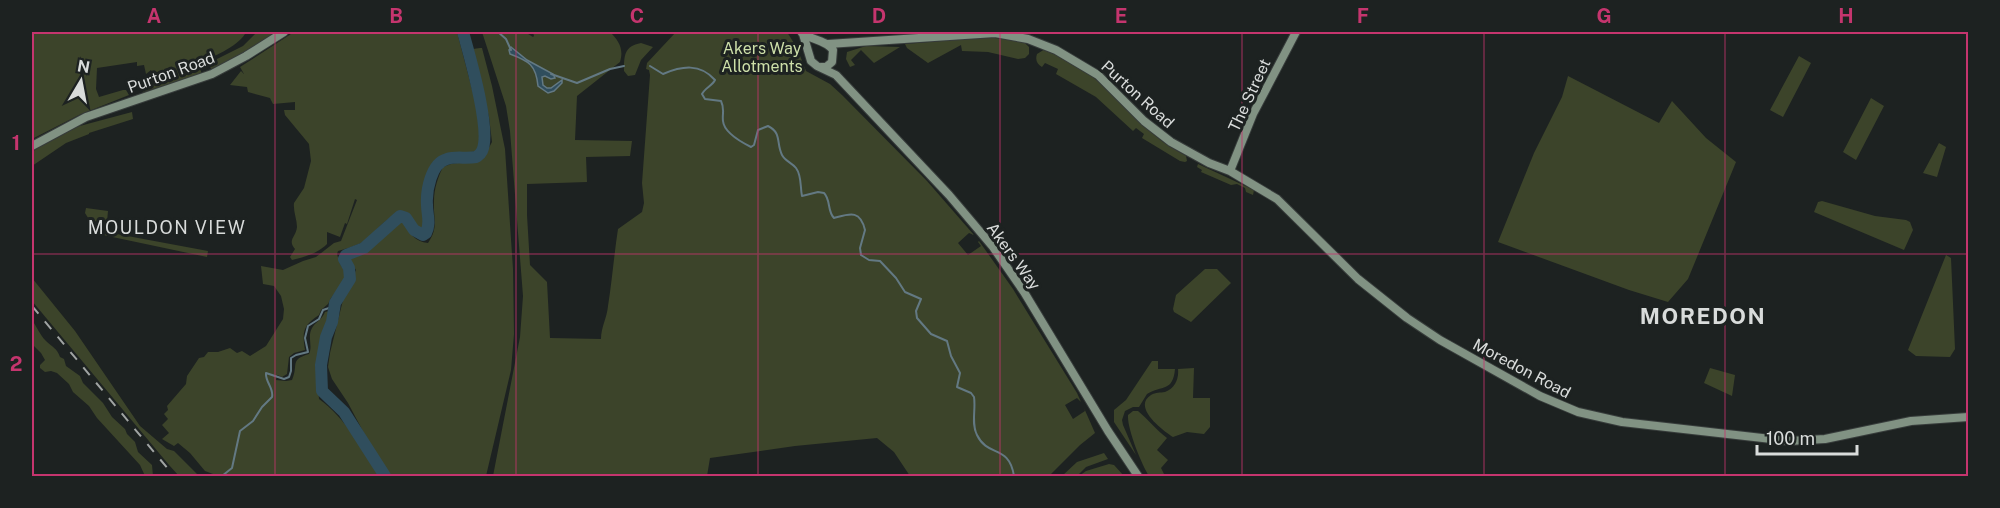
<svg xmlns="http://www.w3.org/2000/svg" width="2000" height="508" viewBox="0 0 2000 508" font-family="'Public Sans',sans-serif">
<style>
.green{fill:#3c442a;fill-rule:evenodd}
.water{fill:#304e5d;stroke:#637983;stroke-width:1.5}
.lines{fill:none;stroke-linecap:round;stroke-linejoin:round}
.stream{stroke:#637983;stroke-width:2}
.river{stroke:#304e5d;stroke-width:12}
.secondary-casing{stroke:#373c3b;stroke-width:10}
.secondary{stroke:#819283;stroke-width:8}
.rail{stroke:#a0a4a3;stroke-width:2;stroke-dasharray:10 10;stroke-linecap:butt}
.grid{fill:none;stroke:#c5356e;stroke-width:1.5;stroke-opacity:0.55}
.labels{text-anchor:middle;stroke-width:6;stroke-linejoin:round;paint-order:stroke}
.park-label{font-size:16px;fill:#cddfa9;stroke:#1d2221}
.street-label{font-size:16px;fill:#d9dcdb;stroke:#1d2221}
.neighbourhood-label{font-size:18px;letter-spacing:1.5px;fill:#d9dcdb;stroke:#1d2221}
.district-label{font-size:22px;font-weight:bold;letter-spacing:1.5px;fill:#d9dcdb;stroke:#1d2221}
.neatline{fill:none;stroke:#c5356e;stroke-width:2}
.grid-label{font-size:20px;text-anchor:middle;font-weight:bold;fill:#c5356e}
</style>
<rect width="100%" height="100%" fill="#1d2221"/>
<path class="green" d="M32,32H246C241,44 215,57 201,61C195,62 188,61 181,62L183,71L205,65L207,68L201,70V74L143,92L141,87L132,86L155,79L151,70L146,74L144,65L137,66V62L97,68L96,89L99,97L123,90H126L129,95L79,115L32,139Z
M257,32H278L241,55L211,69L209,63L243,46Z
M294,32H457L478,112L481,147L478,150C469,154 459,151 450,153C422,160 423,205 425,227L421,230L418,229L408,213C389,209 377,234 361,243C354,246 346,249 338,251L337,254L340,264L344,270V281L331,298L328,304L321,310L319,315C303,326 302,331 305,350L294,353L289,357L287,374L282,377L277,375L276,380L286,381L292,380C299,364 289,360 309,354C313,346 307,337 312,328C315,322 322,320 325,312L329,311L331,312C330,320 327,324 324,331C317,353 317,376 319,399C346,418 362,450 379,476H211L213,474L205,471L190,453L178,443L174,446L162,439L169,433L162,425L168,419L164,414L168,410L167,406L186,384L187,376L199,358L204,357L208,352H218L230,348L237,353L242,351L250,356L266,346L283,319L284,309L281,296L274,286L263,284L261,266L283,270L303,261L316,257L334,243L341,241L357,200L355,199L347,224L345,223L340,237L327,232V244C317,254 304,257 292,260L290,257L295,249C287,240 296,237 297,227C297,219 293,211 294,203L304,188L311,161L309,144L285,115L284,110H295V102L273,104L270,98L248,92L247,87L230,85L241,71L244,74L240,67Z
M482,32H525L533,37L534,36L533,32H610C619,41 624,49 620,62L577,96L575,140L632,141L630,156L586,157L587,182L527,184V215L530,265L547,282L550,338L601,339C601,327 607,318 608,306C612,281 614,255 618,229L642,212L644,203L642,183L650,75L649,70L646,69L647,63L676,32H787L797,48L806,71L830,84L842,95L927,181L974,235L969,233L958,243L968,255L981,246L978,242L979,241L1013,289L1077,393L1081,402L1077,398L1065,405L1073,419L1085,411L1084,408L1095,433L1080,445L1049,476H910L894,452L877,438L795,446L710,458L707,476H493L520,337L523,296L510,131L506,106ZM512,47L527,60L553,74L542,77L543,85L547,88H551L562,81L548,93L537,82C540,66 523,59 510,54L509,50Z
M988,37L1024,42L1029,47V54L1025,58L1018,59L988,52L962,51L961,45L928,63L907,48L905,44Z
M641,43L653,47L641,60L635,75L628,76L624,71C624,56 624,46 641,43Z
M866,46L900,47L874,63L861,50L851,60L855,65L850,67L846,59L847,52Z
M480,48H482L492,86L505,149L513,269L514,334L511,370L486,476H390L381,465L348,403L332,379L328,367L330,353L343,300L356,270L349,259C370,253 385,236 400,221L404,222C409,233 415,242 428,243C439,227 433,219 434,201C434,189 438,177 443,167L451,164L483,159L492,142L489,117L473,49Z
M1045,49C1091,65 1116,101 1151,132C1162,142 1174,149 1186,156L1187,161L1185,162L1180,161L1142,138L1144,134L1136,128L1133,131L1096,97L1056,74L1058,69L1045,63L1042,67C1037,64 1035,60 1037,54Z
M1799,56L1811,63L1783,117L1770,110Z
M1568,76L1659,123L1672,101L1706,138L1736,162L1688,279L1668,302L1629,290L1498,242L1534,153L1562,97Z
M1871,98L1884,106L1856,160L1843,152Z
M132,112L133,119L89,133V134L66,143L32,166V152L57,135L76,127Z
M1939,143L1946,147L1937,177L1923,173Z
M1198,164L1254,190L1253,195L1246,192L1245,188L1237,184L1231,185L1201,172L1202,170L1197,167Z
M1822,201L1875,216L1906,220L1910,222L1913,230L1904,250L1814,212L1818,202Z
M86,208L108,211L107,222L90,221L85,213Z
M106,232L208,251L207,257L103,235Z
M1946,255L1951,258L1955,349L1950,357L1916,356L1908,350Z
M1205,269H1217L1231,283L1191,322L1174,312L1173,309L1176,295Z
M32,278L75,331L140,426L167,449L174,451L199,476H179L169,465L32,301Z
M32,320C37,327 40,335 46,341C52,347 57,348 60,357L64,359L66,366L80,376L83,383L103,403L112,417L125,429L127,434L135,442L138,452L152,465L153,476H145L140,465L97,418L89,406L73,392L69,384L57,373L51,371L45,372L40,368V365L45,360L41,353L32,344Z
M1152,361H1158V369H1175C1173,392 1162,385 1147,394L1139,407H1133L1125,411L1122,420L1123,425L1136,455L1114,422V410L1126,400Z
M1194,368L1193,398H1210V427L1204,434L1187,432L1173,437C1162,430 1132,407 1151,395C1156,392 1160,393 1165,392C1175,388 1179,379 1178,369Z
M1710,368L1735,375L1732,396L1704,383Z
M1133,411H1138C1148,419 1156,430 1167,438L1157,450L1168,460L1161,468L1165,476H1149C1142,465 1127,429 1128,415Z
M1104,453L1108,459L1086,467L1077,476H1062L1077,462Z
M1109,464L1114,465L1124,476H1079L1086,471Z"/>
<path class="water" d="M511,47L527,60L553,74L555,78L551,79L545,76L542,77L543,85L547,88H551L562,80V83L554,91L548,93L538,86C536,65 529,61 510,54L509,50Z"/>
<g class="lines">
<path class="stream" d="M498,32L506,39L511,50
M650,66L663,74C682,66 700,63 715,80C712,86 705,88 702,94L705,99L721,101C725,109 722,114 723,121C724,133 741,142 751,147L754,145L758,130L768,126C782,133 776,143 782,155C785,161 792,163 796,168C802,176 800,187 802,196L818,192L824,193C831,200 827,211 834,218C849,214 860,209 865,230L860,248L861,255L869,260L880,261L896,278L905,292L921,299L916,311L917,318L931,334L947,341L951,356L960,373L957,387L971,393L974,397C976,409 971,424 977,435C988,458 1009,444 1014,476
M551,74L577,83L610,69L624,66
M222,476L232,468L240,431L253,421L262,407L272,397C274,388 265,382 266,373L284,379L289,377L291,371V358L296,355L308,352L305,338L308,326L319,319L323,310L335,306"/>
<path class="river" d="M385,476L344,412L322,391L321,365L326,337L332,322L335,303L350,279L349,268L344,259L346,255L364,248L400,216L406,218L414,230L423,235L426,233C431,223 427,215 427,205C426,191 431,163 447,159C456,156 466,159 476,157C479,155 480,155 482,151C492,131 469,54 463,32"/>
<defs>
<path id="secondary" d="M802,33C812,40 826,40 833,50L832,62L826,67H821
M803,34L811,61L817,66L836,75L949,195L993,247L1024,292L1108,431L1138,476
M828,44L995,33L1028,39L1056,50L1098,75L1144,121L1171,142L1209,163L1230,171L1277,199L1358,279L1407,318L1440,340L1540,396L1578,412L1622,422L1789,441L1825,439L1911,421L1968,417
M32,146L86,117L212,74L246,56L284,32
M1230,171L1253,114L1296,32"/>
</defs>
<use href="#secondary" class="secondary-casing"/>
<use href="#secondary" class="secondary"/>
<path class="rail" d="M32,306L174,476"/>
</g>
<path class="grid" d="M275,32V476M516,32V476M758,32V476M1000,32V476M1242,32V476M1484,32V476M1725,32V476M32,254H1968"/>
<g class="labels">
<g class="park-label">
<text x="762" y="54">Akers Way<tspan x="762" dy="18">Allotments</tspan></text>
</g>
<g class="street-label">
<text transform="translate(171 72) rotate(-20)" y="6">Purton Road</text>
<text transform="translate(1138 94) rotate(42)" y="6">Purton Road</text>
<text transform="translate(1249 95) rotate(-65)" y="6">The Street</text>
<text transform="translate(1014 256) rotate(54)" y="6">Akers Way</text>
<text transform="translate(1522 368) rotate(28)" y="6">Moredon Road</text>
</g>
<g class="neighbourhood-label">
<text x="167" y="234">MOULDON VIEW</text>
</g>
<g class="district-label">
<text x="1703" y="324">MOREDON</text>
</g>
</g>
<rect width="2000" height="508" fill="none" stroke="#1d2221" stroke-width="66"/>
<g transform="translate(81 81) rotate(10)" stroke="#1d2221" stroke-width="4.5" paint-order="stroke">
<path d="M0-4.5L10 22L0 15L-10 22Z" fill="#d9dcdb"/>
<text y="-9" font-size="16" font-weight="bold" text-anchor="middle" fill="#d9dcdb">N</text>
</g>
<path d="M1757 445v9h100v-9" fill="none" stroke="#d9dcdb" stroke-width="3"/>
<text x="1766" y="445" font-size="18" fill="#d9dcdb" stroke="#1d2221" stroke-width="4.5" paint-order="stroke">100 m</text>
<rect x="33" y="33" width="1934" height="442" class="neatline"/>
<g class="grid-label">
<text x="154" y="23">A</text>
<text x="396" y="23">B</text>
<text x="637" y="23">C</text>
<text x="879" y="23">D</text>
<text x="1121" y="23">E</text>
<text x="1363" y="23">F</text>
<text x="1604" y="23">G</text>
<text x="1846" y="23">H</text>
<text x="16" y="150">1</text>
<text x="16" y="371">2</text>
</g>
</svg>
